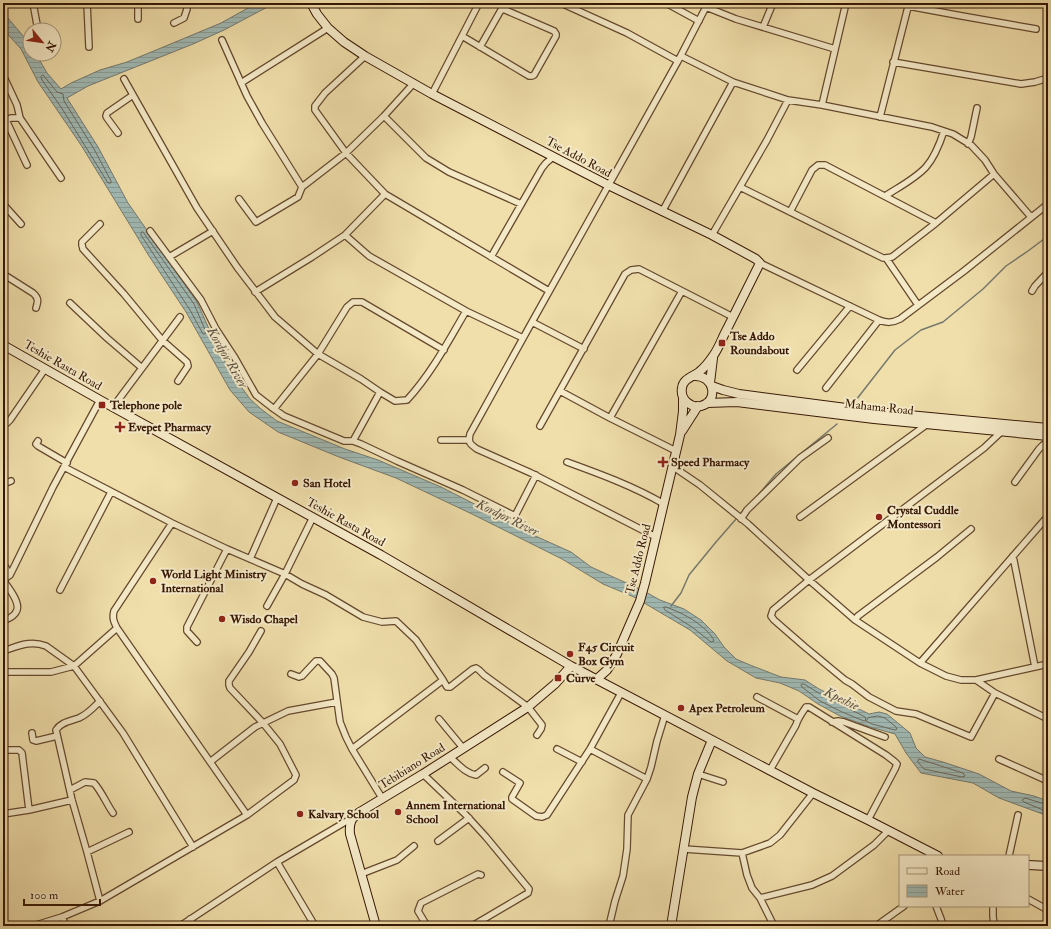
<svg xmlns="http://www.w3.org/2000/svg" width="1051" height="929" viewBox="0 0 1051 929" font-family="'IM FELL Double Pica',serif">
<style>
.water{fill:url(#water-rules);stroke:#76796e}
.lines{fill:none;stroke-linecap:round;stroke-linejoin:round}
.shore{stroke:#6b685c;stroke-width:1}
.stream{stroke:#76796e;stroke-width:1.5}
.street-casing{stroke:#64492e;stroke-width:8}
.secondary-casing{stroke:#361704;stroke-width:10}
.street{stroke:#f5eac8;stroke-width:5.5}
.secondary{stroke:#f5eac8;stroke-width:8}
.poi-dot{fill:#8f2418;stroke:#f5eac8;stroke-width:1.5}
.labels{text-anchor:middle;stroke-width:4;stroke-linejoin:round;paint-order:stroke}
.street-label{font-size:12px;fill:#361704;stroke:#f5eac8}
.poi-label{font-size:12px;font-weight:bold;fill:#361704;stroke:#f5eac8;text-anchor:start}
.water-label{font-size:13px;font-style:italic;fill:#5b5042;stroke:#f5eac8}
</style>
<defs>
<pattern id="water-rules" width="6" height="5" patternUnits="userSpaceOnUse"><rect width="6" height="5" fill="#a0bab5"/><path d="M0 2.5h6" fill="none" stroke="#8a9f9a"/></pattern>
</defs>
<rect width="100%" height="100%" fill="#f0dfab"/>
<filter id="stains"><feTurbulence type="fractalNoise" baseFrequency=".005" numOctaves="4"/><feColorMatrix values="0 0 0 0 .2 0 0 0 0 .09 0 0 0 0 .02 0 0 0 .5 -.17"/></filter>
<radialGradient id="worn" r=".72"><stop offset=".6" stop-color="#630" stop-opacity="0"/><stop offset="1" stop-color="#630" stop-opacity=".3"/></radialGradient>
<path class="water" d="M257,3H275L224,30L193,44L88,86L67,98L98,147L128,203L197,302L218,349L234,377L250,399L261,409L277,421L345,449L378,460L441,487L494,514L533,535L571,552L591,567L642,590L660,600L684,609L701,620L715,634L724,647L736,659L750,665L781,677L805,680L819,689L869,714L879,712L887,714L910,733L916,748L925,757L943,762L979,774L1011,791L1034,796L1048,801V816L999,798L973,783L921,773L906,753L895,734L870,727L840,716L818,704L799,691L780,683L756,678L727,661L690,630L634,597L603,584L562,559L472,514L396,478L339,457L278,432L249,412L230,390L186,312L149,256L81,145L38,82L21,49L3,29V14L7,17L30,44V54H36L47,73L61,89L71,83L100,70L127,62L161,48L221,23Z"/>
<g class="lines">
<path class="shore" d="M43,75L57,92L63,94L64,101L94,149L111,181V183H108L61,107L42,80L41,77Z
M143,232L194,304L206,332L205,334H203L190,310L141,235V233Z
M664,607H666C682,613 694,619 707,631C710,635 713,637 714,641L711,642L692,627L665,610Z
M802,684H804L817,692L865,717L866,720L864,721L842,712L820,701L802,687L801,685Z
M878,716L885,718L896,727L897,729L895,730L872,724L866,721L868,718Z
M919,759L963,773L965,776L962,777L924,769L918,762Z
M1048,805L1025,798L1022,800L1024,802L1048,812"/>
<path class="stream" d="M856,400L895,350L921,330L943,322L983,289L1006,266L1028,251L1048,236
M753,501L776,474L837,424
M671,606L681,593L689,575L716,542L743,511"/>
<defs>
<path id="street" d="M33,3L38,30
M87,3L89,47
M138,3V19
M561,3L627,33L678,61
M666,3L699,21
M908,6L962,16L1036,29
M706,7L736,19L835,49
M174,23L184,18L187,9L186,3
M763,27L773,3
M462,36L529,76H532L534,75L556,36V34L554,31L503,9L501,10L480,47
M222,40L247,96L262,123L302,187
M43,54V55
M365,56L325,93L315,106V110L346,153L385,194L549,291
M681,56L733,82L788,100L822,105L932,127L953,134L971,145L985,160L994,174L1031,217
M893,62L1021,84L1035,82L1048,78
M3,75L17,105L20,118
M124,79L197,208L237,267L275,317L318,354L361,379L380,392L395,401L407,400C431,374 448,342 466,311
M241,83L328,28
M432,94L479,3
M822,105L846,3
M384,116L426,158L449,172L521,204
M880,117L909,3
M6,120L27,165
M3,121L11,118H20L61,178
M118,133L107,118L106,116L107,113L133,95
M968,144L971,137L977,108
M740,187L883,258H886L892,257L936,223L994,174
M885,196C899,187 915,179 926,167C935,157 940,143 944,131
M239,199L256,222L298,197L302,187L346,153L384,116L414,83
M3,204L21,224
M662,212L733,82
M790,212L812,170L818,165H825L936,223
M100,224L82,242V245L83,249L124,294L162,340L187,362L188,366L178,381
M150,231L201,300L216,329L235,358L256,395L274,409L284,416L344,441H353L361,444L397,461L463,490L513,515L516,514L536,475
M345,235L369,256L466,311L523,338
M712,235L767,140L788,100
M169,257L213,231
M491,257L542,168L546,163L553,157
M886,258L918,305
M760,263L879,320C887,323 892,323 900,319L964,271L1048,204
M3,274L33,293C39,298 38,302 36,308
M1032,291L1035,286L1048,272
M255,292L312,257L345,235L385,194
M70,303L107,338L142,368
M532,322L584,349
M797,370L850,306
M826,388L879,320
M560,391L610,418L676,451
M113,407L180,317
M274,409L318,354L347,307L353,302H362L444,350
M610,418L682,291
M3,424L7,423L10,420L45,369
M540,426L625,274L631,270L639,269L733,317
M441,440H469
M38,441L36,444L38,446L67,463
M353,441L380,392
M567,462C600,474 633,486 664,504
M672,466L700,485L748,524L809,580L855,620L920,663L946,676L961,680H976L995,693L1048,719
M64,467L172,523L227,549L285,574L302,584L326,595L363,617L382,622L396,621L416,640L443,680L352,749
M1015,482L1039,449L1043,445L1048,443
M3,484L11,481
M800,517L926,425
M741,519L747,510L800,458L828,438
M172,523L114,611C112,618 114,622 117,628L247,815
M656,537L531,473L477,449C470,444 468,443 470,434L532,322L678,61L708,3
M1013,556L1035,667
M250,559L277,498
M3,563L10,575
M60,590L111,492
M267,606L285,574L313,517
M855,620L858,616L937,557L971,529
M3,621C7,619 14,617 16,612C22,604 8,587 3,580L10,575L15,565L53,487L100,400
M197,642L187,631V627L227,549
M3,651C19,646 30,640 46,646L74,666L123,733L193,847
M920,663L1048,516
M3,672H51L74,666L117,628
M291,674L299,677L302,676L316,661H320L332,674L334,678L340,722L346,737L352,749L382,798
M443,680L447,687H450L473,669L476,668L479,670L484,675L528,707L542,725L541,729L537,735
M976,680L1048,664
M995,693L971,737L916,714L896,711L869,697L852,684L845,680L805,647L774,620L771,616L773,610L809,580L984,448L1001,432
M757,697L798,719
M100,701C93,708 88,714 79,718C71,721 61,722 56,730L72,800L87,852L100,901
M439,719L463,748
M832,722L838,721L844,722L885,737
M32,733L33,740L36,741L57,736
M557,749L582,762
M590,749L647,779
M3,750H19L22,753L29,810
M450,757C458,764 465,773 476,775L485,768
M999,759L1048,781
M210,762L255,727L288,711L337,702
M770,770L796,725C798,718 802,713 806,707H809L886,755L895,762L897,764L895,769L868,820
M503,772L520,783L512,797V799L536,816L542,817L547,815L590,749L621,693
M423,774L465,814L486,837L529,889L528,893L472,926
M698,774L723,782
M70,790L85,782L94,783C102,792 106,803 113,813
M3,814L29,810L72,800
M438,841L469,818
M684,849L742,853L770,843L780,835L813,793
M87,852L129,832
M742,853L747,875L752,888L760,898L774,926
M1009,856L1018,815
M277,862L315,926
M361,874L397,860L414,846
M760,898L812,885L832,876L874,845L888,831
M1028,899L1048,910
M936,906L941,919L943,926
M993,906V916L994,926
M62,917L66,926
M190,919L194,926
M33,926L62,917L100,901L247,815L294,780L296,775L280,744L263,723L230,688L229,685V681L249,652L261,631
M180,926L277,862L352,818
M427,926L418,911L421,903L478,874L481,875
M609,926L615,901L623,876L627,849L628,815L647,779L651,767L657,741L665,715
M876,926L904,906"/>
<path id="secondary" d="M311,3L317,14L328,28L344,42L365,56L432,94L608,185L712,235L756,259L760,263C749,285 738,307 727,329C722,338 719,348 713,356C709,362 704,368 699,372C692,377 683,379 682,388C680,399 690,408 701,406C719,402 715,374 693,376
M3,345L100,400L381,555L571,666L813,793L868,820L938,856
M710,383L713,358
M712,386L723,390L739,394L877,412L1048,428
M707,403L737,402L874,419L1048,436
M682,431L698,406
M597,679L607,670L617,654L640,601L645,583L680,435L683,411V399
M1028,865L1048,866
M376,926L350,834C349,823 351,818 360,812L423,774L528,707L555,684L571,666
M671,926L692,797L698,774L712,740"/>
</defs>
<use href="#street" class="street-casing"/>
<use href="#secondary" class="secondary-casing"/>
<use href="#street" class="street"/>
<use href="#secondary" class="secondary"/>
</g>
<g class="poi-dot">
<rect x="718" y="339" width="8" height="8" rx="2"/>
<rect x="98" y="401" width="8" height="8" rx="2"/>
<path d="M118 421h4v4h4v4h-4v4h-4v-4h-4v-4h4z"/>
<path d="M661 456h4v4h4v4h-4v4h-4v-4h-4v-4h4z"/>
<circle cx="295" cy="483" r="4"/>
<circle cx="879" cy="517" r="4"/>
<circle cx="153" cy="581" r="4"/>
<circle cx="222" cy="619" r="4"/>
<circle cx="570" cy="654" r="4"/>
<rect x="554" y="674" width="8" height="8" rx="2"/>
<circle cx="681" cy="708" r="4"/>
<circle cx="398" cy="812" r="4"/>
<circle cx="300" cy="814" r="4"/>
</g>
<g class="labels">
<g class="street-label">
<text transform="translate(579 157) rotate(28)" y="4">Tse Addo Road</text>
<text transform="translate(63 365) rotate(30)" y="4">Teshie Rasta Road</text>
<text transform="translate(879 407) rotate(6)" y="4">Mahama Road</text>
<text transform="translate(346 522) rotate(29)" y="4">Teshie Rasta Road</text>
<text transform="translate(638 559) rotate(-76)" y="4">Tse Addo Road</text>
<text transform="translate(412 766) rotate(-32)" y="4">Tebibiano Road</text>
</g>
<g class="poi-label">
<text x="730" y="340">Tse Addo<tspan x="730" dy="14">Roundabout</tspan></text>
<text x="110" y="409">Telephone pole</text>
<text x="128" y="431">Evepet Pharmacy</text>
<text x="671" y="466">Speed Pharmacy</text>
<text x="303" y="487">San Hotel</text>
<text x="887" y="514">Crystal Cuddle<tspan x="887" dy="14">Montessori</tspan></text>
<text x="161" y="578">World Light Ministry<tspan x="161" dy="14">International</tspan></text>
<text x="230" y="623">Wisdo Chapel</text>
<text x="578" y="651">F45 Circuit<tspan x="578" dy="14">Box Gym</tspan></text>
<text x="566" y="682">Curve</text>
<text x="689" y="712">Apex Petroleum</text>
<text x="406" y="809">Annem International<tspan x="406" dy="14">School</tspan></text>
<text x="308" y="818">Kalvary School</text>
</g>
<g class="water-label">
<text transform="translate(228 357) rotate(60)" y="5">Kordjor River</text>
<text transform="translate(508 517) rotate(26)" y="5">Kordjor River</text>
<text transform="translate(842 698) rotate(25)" y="5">Kpeshie</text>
</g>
</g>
<rect width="1051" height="929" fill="none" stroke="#f0dfab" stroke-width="16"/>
<rect x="4" y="4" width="1043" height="921" fill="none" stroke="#361704" stroke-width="2"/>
<rect x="8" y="8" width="1035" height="913" fill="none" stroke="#361704"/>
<rect x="899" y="855" width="130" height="52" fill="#f5eac8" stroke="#a9967a"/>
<rect x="907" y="868" width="20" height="6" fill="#f5eac8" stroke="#a9967a"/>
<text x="935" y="875" font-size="12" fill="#361704">Road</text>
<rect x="907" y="885" width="20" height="12" fill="url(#water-rules)" stroke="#a9967a"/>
<text x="935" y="895" font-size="12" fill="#361704">Water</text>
<g transform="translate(42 42) rotate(119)"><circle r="19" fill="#f5eac8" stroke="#a9967a"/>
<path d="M0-3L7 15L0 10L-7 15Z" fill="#8f2418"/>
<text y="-6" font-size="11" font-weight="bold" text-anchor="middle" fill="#361704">N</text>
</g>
<path d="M24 899v6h76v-6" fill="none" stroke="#361704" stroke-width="2"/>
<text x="30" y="899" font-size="12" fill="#361704" stroke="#f5eac8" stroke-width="3" paint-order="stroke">100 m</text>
<rect width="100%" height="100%" filter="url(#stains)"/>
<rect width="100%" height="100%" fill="url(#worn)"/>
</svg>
